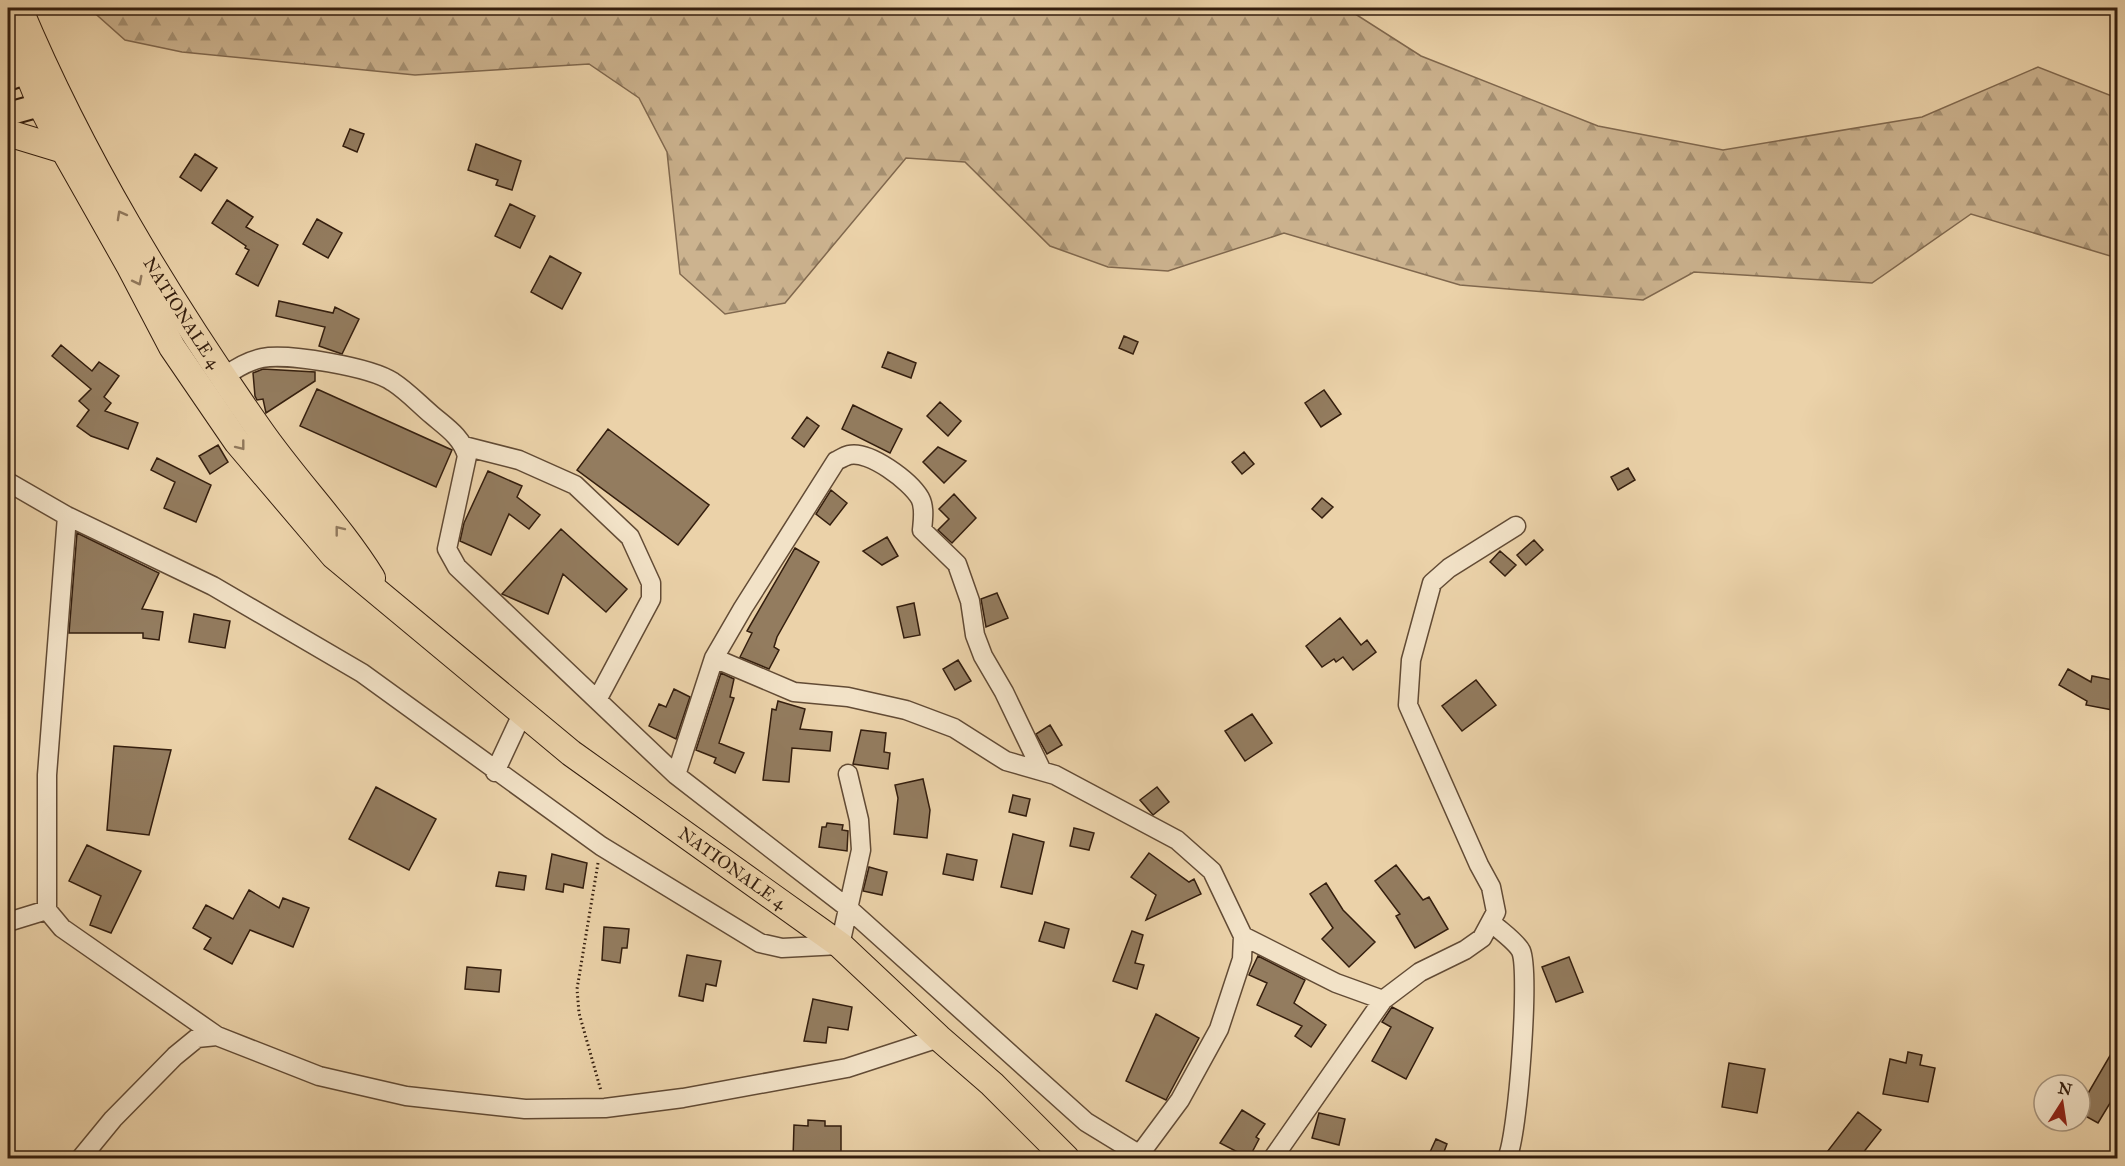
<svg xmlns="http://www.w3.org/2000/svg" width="2125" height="1166" viewBox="0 0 2125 1166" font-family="'IM FELL Great Primer',serif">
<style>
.forest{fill:url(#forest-firs);stroke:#80684e;stroke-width:1.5}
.building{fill:#937c5f;stroke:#341e0e;stroke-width:1.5}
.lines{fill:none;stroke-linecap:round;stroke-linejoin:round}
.minor-casing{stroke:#624b35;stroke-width:21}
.major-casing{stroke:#341e0e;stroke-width:26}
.highway-casing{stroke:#341e0e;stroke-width:28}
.path{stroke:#341e0e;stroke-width:3;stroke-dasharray:1.5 3;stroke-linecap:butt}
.minor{stroke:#f2e2c7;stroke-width:18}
.major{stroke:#ebd2a9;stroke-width:22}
.highway{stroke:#ebd2a9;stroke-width:26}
.oneway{stroke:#90785c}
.labels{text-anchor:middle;stroke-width:4.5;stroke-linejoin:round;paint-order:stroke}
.street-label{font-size:18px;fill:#341e0e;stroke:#f2e2c7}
</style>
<defs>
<pattern id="forest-firs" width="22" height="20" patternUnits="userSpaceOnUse" patternTransform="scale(1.5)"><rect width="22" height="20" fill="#ccb38f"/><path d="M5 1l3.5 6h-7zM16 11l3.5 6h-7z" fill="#a69173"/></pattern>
</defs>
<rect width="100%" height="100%" fill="#ebd2a9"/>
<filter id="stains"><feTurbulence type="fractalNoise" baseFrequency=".00333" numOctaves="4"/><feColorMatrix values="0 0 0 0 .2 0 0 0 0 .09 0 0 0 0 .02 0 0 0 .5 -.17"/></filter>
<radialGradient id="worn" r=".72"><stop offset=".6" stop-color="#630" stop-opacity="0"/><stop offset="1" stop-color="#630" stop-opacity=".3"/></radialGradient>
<path class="forest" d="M89,8H1346L1421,56L1598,126L1723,150L1922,117L2038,67L2117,98V258L1971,214L1872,283L1694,272L1643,300L1460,285L1284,233L1168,271L1108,267L1050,246L965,162L906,158L785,303L725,314L680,274L667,152L639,98L589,64L415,75L182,52L125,40Z"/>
<path class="building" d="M350,129L364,134L357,152L343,146Z
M476,144L521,161L512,190L496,185L498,180L468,170Z
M195,154L217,168L201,191L180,177Z
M227,200L253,217L246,227L278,245L258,286L236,274L249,250L245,248L246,246L212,223Z
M510,204L535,216L520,248L495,236Z
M317,219L342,233L328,258L303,244Z
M550,256L581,273L562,309L531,292Z
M279,301L333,313L335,307L359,319L342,354L319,346L325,327L276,316Z
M1124,336L1138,342L1133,354L1119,348Z
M61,345L92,371L99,362L119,376L104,397L111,403L105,411L138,423L128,449L91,436L77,426L89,410L79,401L91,389L52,356Z
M888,352L916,363L911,378L882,367Z
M263,369L315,372V381L266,413L263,399L257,400L255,396L253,373Z
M317,389L452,450L436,487L300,426Z
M1324,390L1341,414L1321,427L1305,403Z
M940,402L961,421L948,436L927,416Z
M853,405L902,429L890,453L842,429Z
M807,417L819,426L804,447L792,438Z
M608,429L709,505L678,545L577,470Z
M218,445L228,462L210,474L199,456Z
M938,447L966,461L944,483L923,462Z
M1244,452L1254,464L1242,474L1232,462Z
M157,458L211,485L196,522L164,508L175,482L151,470Z
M1628,468L1635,480L1618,490L1611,477Z
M488,471L522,486L517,497L540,515L529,529L509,514L491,555L460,541L464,523Z
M831,490L847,503L830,525L816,514Z
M954,494L976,518L952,543L938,530L949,519L939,509Z
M1322,498L1333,507L1322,518L1312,509Z
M561,529L627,589L606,612L563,574L548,614L502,594Z
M77,533L159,573L142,609L163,612L159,640L143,638V633H69Z
M887,537L898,556L882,565L863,551Z
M1534,540L1543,550L1526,565L1517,555Z
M795,548L819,562L777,637L774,647L779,650L769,669L740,657L752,633L747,631Z
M1500,551L1516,565L1505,576L1490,562Z
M997,593L1008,618L986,627L981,599Z
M914,603L920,635L904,638L897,607Z
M194,614L230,621L225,648L189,642Z
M1340,618L1361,645L1367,640L1376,652L1353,670L1343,657L1336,662L1334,659L1322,667L1306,646Z
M958,660L971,681L955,690L943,669Z
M2068,669L2091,682L2092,676L2118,681V711L2086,705L2087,701L2059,685Z
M721,673L734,679L730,697L734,698L719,743L744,753L735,773L714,763L716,758L696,750Z
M1476,680L1496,705L1462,731L1442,706Z
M674,689L690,697L676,739L649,726L659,704L666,707Z
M778,701L805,709L800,729L832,732L830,751L792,748L789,782L763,780L772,709L776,710Z
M1252,714L1272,743L1245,761L1225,731Z
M1050,725L1062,745L1047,754L1036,734Z
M861,730L886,733L884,752L890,753L888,769L853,764Z
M114,746L171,750L149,835L107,830Z
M923,779L930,810L927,838L894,834L898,798L895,785Z
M376,787L436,819L409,870L349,839Z
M1157,787L1169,802L1153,815L1140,800Z
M1013,795L1030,799L1026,816L1009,812Z
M827,823L843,825L842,830L848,831L847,851L819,847L822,827H826Z
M1074,828L1094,833L1089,850L1070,846Z
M1013,834L1044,842L1032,894L1001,887Z
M87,845L141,871L111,933L90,925L101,896L69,881Z
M1149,853L1189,882L1194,879L1201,894L1146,920L1156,895L1131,877Z
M552,854L587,863L583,888L564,884L563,892L546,889Z
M947,854L977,860L973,880L943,874Z
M1396,865L1423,900L1429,897L1448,929L1415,948L1396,916L1400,914L1375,881Z
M869,867L887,872L882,895L863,891Z
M499,872L526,876L524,890L496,886Z
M1326,883L1343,910L1375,942L1349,967L1322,939L1333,928L1310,894Z
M249,890L279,908L283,898L309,908L293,947L250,930L232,964L204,949L211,938L193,928L206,905L233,919Z
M1045,922L1069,929L1064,948L1039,941Z
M604,927L629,929L627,948H622L620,963L602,960Z
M1132,931L1143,935L1135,963L1144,965L1137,989L1113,981Z
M687,955L721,961L716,986L706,984L703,1001L679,996Z
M1258,956L1305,980L1294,1003L1326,1025L1311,1047L1295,1036L1302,1026L1257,1005L1267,983L1249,975Z
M1569,957L1583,992L1556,1002L1542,967Z
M467,967L501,970L499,992L465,989Z
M813,999L852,1007L848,1030L828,1027L826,1043L804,1041Z
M1392,1007L1433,1028L1406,1079L1372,1061L1391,1027L1382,1022Z
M1156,1014L1199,1038L1166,1100L1126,1081Z
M2118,1042V1090L2098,1123L2080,1113V1107Z
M1908,1052L1922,1055L1920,1065L1935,1068L1928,1102L1883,1094L1890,1059L1906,1063Z
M1729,1063L1765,1069L1757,1113L1722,1107Z
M1242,1110L1265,1124L1256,1137L1259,1139L1249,1158L1220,1143Z
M1858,1112L1881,1130L1859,1158H1835L1827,1152Z
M1319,1113L1345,1119L1339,1145L1312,1138Z
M808,1120L825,1121V1126H841V1158H793L794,1125L808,1126Z
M1436,1139L1447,1144L1442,1157L1430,1152Z"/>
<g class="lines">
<defs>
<path id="minor" d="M225,376C236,368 248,361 262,358C288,353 371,367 393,382C407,391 419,404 432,415C446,427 462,437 467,456L447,549L457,567L676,775L848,908L1086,1122L1140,1155
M464,446L519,460L575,485L630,537L651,583V599L597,700
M8,482L67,516L213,586L362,673L601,846L760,943L782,948L840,945L861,850L859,820L848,774
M67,516L47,775V910L62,928L217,1036
M714,658L794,692L848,697L906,710L954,728L1006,761L1055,775L1177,840L1212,871L1243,936L1242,959L1219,1029L1180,1100L1137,1158
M495,772L523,712
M676,775L714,658L743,608L836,461C840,459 845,456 849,455C869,450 910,481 920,498C925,507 923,520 922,530L957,564L970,601L975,635L983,656L1004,692L1041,769
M8,922L47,910
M1491,922C1499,930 1516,941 1521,951C1530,972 1518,1137 1507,1158
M1243,936L1336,983L1383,1000
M81,1158L113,1119L175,1056L197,1038L217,1036L319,1076L406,1096L525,1109L605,1108L683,1098L847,1068L939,1038
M1273,1158L1383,1000L1420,972L1465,950L1482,938L1496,912L1491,887L1479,865L1408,705L1411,660L1432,583L1449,568L1516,526"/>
<path id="major" d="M8,79L43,66
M8,114L58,100"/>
<g id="highway">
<path id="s1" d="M19,8C82,158 166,296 259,429C295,481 339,525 372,578"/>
<path id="s2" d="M8,24L41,105L64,150L129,265L172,347L237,442L334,556L571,753L840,945L939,1038L992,1084L1066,1158"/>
<path d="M8,133L64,150"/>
</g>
</defs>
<use href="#minor" class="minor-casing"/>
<use href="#major" class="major-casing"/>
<use href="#highway" class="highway-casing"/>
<path class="path" d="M598,863L577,989L579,1013L601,1091"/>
<use href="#minor" class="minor"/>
<use href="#major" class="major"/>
<use href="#highway" class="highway"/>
</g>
<defs><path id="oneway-chevron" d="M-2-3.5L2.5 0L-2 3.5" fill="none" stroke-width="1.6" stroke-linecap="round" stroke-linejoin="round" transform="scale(1.5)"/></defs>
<g class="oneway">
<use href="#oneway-chevron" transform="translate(121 215) rotate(-119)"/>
<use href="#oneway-chevron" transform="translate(138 281) rotate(63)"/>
<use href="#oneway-chevron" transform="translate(241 446) rotate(52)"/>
<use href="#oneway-chevron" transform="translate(339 530) rotate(-128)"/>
</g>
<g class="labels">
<g class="street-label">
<text dy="6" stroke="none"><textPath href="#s1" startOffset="346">NATIONALE 4</textPath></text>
<text dy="6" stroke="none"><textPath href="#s2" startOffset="1134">NATIONALE 4</textPath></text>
</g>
</g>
<rect width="2125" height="1166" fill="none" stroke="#ebd2a9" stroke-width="30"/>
<rect x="9" y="9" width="2107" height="1148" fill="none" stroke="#341e0e" stroke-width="3"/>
<rect x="15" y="15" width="2095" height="1136" fill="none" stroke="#341e0e" stroke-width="1.5"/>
<g transform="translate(2062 1103) rotate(12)"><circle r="28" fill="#f2e2c7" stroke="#a6947d" stroke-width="1.5"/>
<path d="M0-4.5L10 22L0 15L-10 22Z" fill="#8f2418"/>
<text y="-9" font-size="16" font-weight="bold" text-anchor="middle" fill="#341e0e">N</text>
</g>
<rect width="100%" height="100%" filter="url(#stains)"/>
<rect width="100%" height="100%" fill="url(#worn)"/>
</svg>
